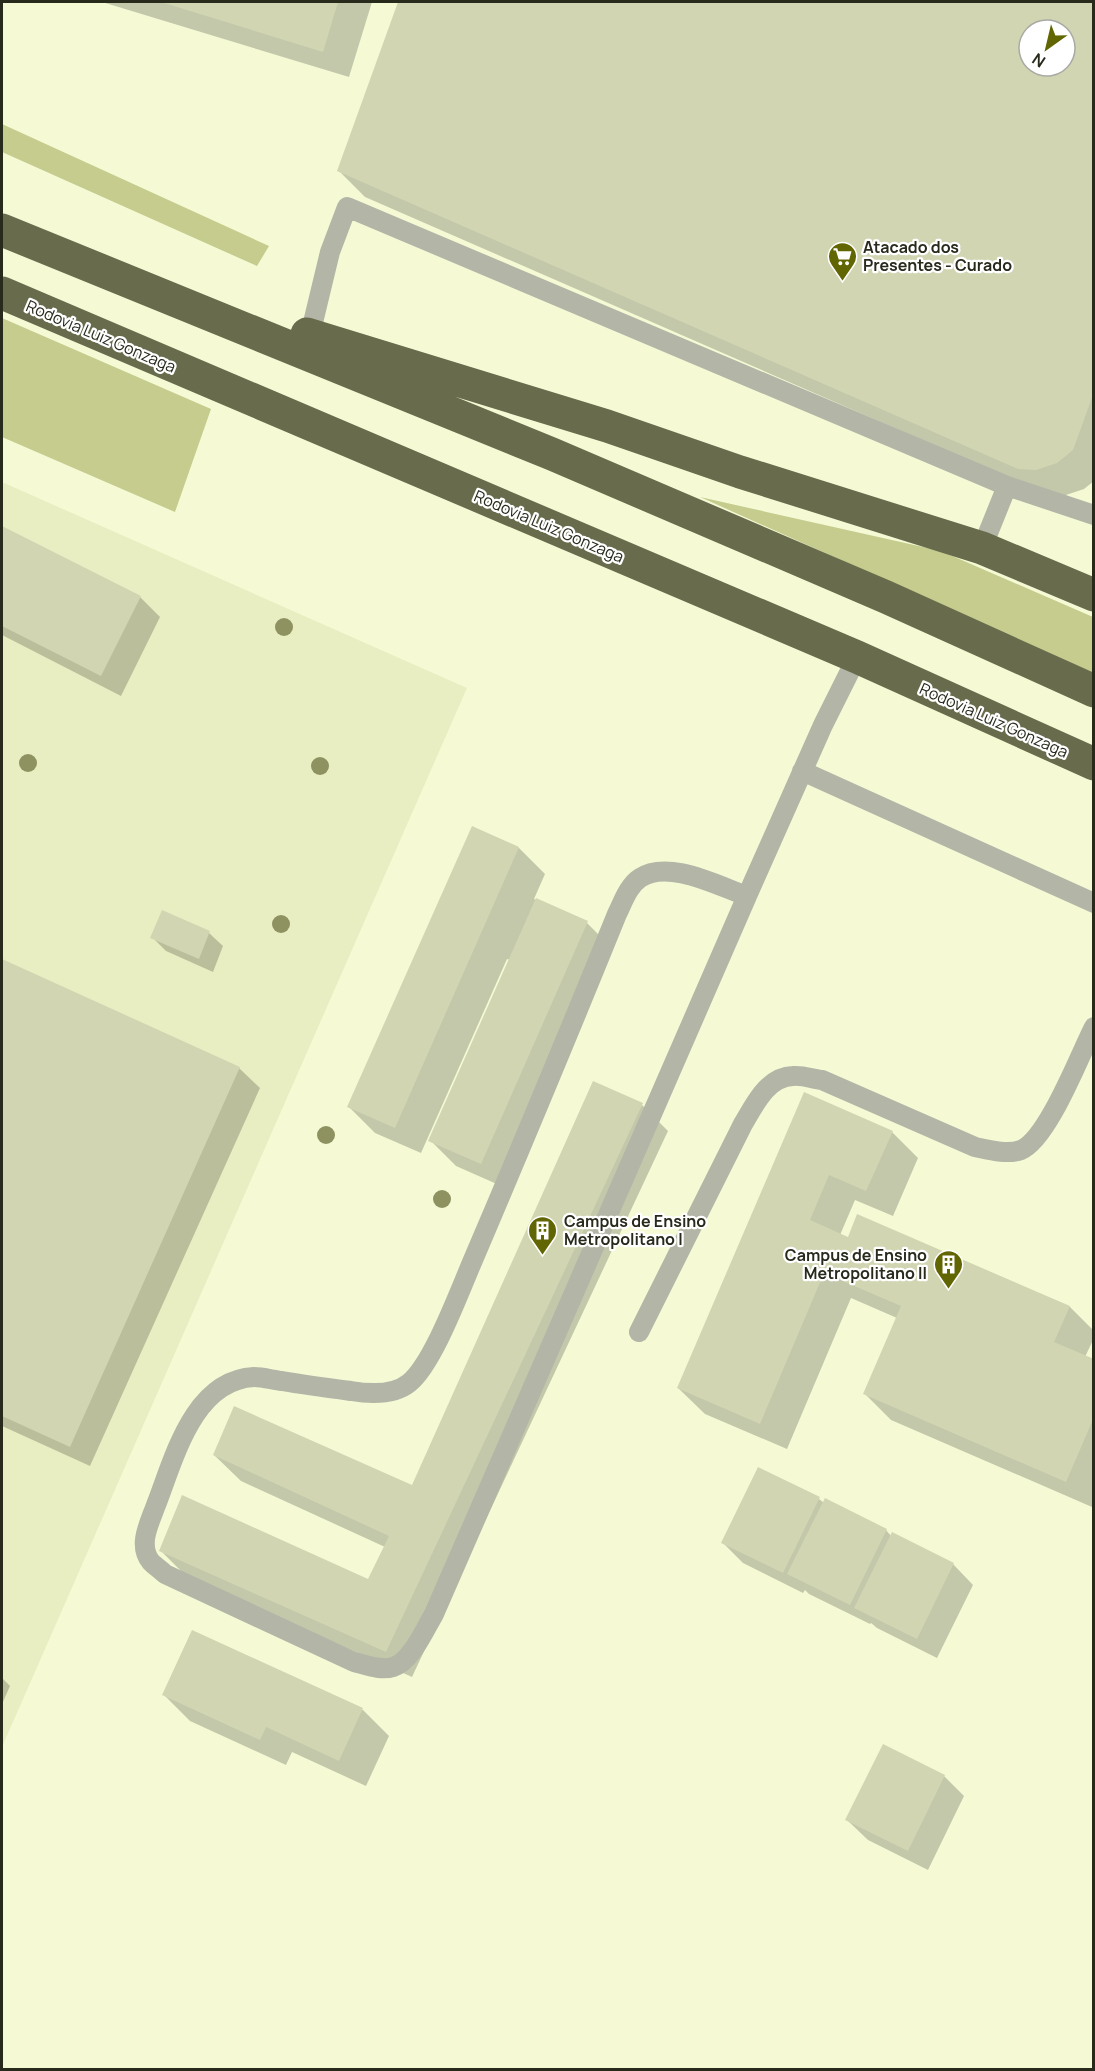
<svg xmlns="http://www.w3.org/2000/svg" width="1095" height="2071" viewBox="0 0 1095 2071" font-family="Manrope,sans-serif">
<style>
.built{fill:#e9eec2}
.green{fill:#c5cc8e}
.shadow{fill:#0003;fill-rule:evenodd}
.building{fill:#d1d5b2;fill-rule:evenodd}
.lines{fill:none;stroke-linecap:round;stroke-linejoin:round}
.lane{stroke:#b3b5a6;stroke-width:20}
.highway{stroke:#686b4c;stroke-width:33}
.tree{fill:#8e9261}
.labels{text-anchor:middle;stroke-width:4.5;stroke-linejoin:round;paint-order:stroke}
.poi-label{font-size:16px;font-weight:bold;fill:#282a1c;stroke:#fff;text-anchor:start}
.street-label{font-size:16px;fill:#282a1c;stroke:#fff}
</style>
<rect width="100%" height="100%" fill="#f5fad5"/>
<path class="built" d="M2,482L467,688L2,1747Z"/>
<path class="green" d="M2,124L269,246L257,266L2,152Z
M2,318L211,409L175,512L2,437Z
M700,497L941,551L1093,617V673Z"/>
<path class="shadow" d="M102,2H372L349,77Z
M400,2H1094V481L1084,489L1063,496L1046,494L365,197L339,171ZM1029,30H1065V66H1029Z
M2,527L140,597L160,617L121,696L2,635Z
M473,828L519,848L545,874L534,899L587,923L613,949L508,1189L456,1166L430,1140L510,960L507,959L421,1153L375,1133L349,1107Z
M163,912L209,933L223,946L213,972L166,951L152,937Z
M2,961L239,1068L260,1088L90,1466L2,1426Z
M805,1094L892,1132L918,1158L893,1216L855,1200L840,1235L1070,1307L1094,1331V1338L1085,1357L1094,1361L1092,1507L891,1420L865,1394L897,1318L851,1298L787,1449L705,1414L678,1388Z
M642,1105L668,1131L412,1677L187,1577L161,1551L369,1581L385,1547L241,1481L214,1455L413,1487Z
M819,1499L824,1503L886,1530L891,1536L953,1564L973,1585L937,1658L877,1628L871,1623L870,1624L809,1594L805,1590L803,1593L743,1563L723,1543Z
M192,1632L363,1710L389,1736L366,1786L292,1752L286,1765L190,1721L164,1695Z
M2,1678L10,1686L2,1704Z
M944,1776L964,1796L928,1870L868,1840L847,1820Z"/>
<path class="building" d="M161,2H338L323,52Z
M398,2H1094V392L1073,450L1057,463L1036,470L1018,469L337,171ZM1029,30H1065V66H1029Z
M2,526L141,596L101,676L2,626Z
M472,826L519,847L395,1128L347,1107Z
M536,898L588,921L481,1164L428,1141Z
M162,910L210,931L199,959L150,938Z
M2,959L240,1067L70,1447L2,1416Z
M593,1081L643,1103L386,1652L159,1551L182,1495L368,1579L389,1536L213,1455L234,1406L412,1485Z
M804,1092L893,1131L866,1191L829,1175L810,1220L848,1237L857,1214L1070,1306L1054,1342L1094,1359V1417L1066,1482L863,1394L901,1306L824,1273L760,1424L677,1388Z
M758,1467L820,1497L783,1573L721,1543Z
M825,1498L887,1529L850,1605L787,1574Z
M892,1532L954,1563L917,1639L854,1608Z
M192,1630L363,1708L339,1761L266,1727L260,1740L162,1695Z
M883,1744L945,1775L908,1851L845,1820Z"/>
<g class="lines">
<path class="lane" d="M310,335L330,252L347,207L1007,486
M982,548L1007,486L1094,515
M802,771L1094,903
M747,896C718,886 668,859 640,878C628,886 623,902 617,914C570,1030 522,1145 473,1260C460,1290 433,1364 409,1383C393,1396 369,1394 351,1391C328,1388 305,1385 282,1381C273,1380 263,1377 254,1377C193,1380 174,1459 156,1505C150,1522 137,1545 151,1562C155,1566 161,1570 165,1574L354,1662C366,1665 381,1671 393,1667C411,1662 425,1629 434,1614L747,896L823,725L857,657
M639,1332L743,1124C755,1104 767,1077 793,1076C803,1075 813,1079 822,1080L975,1147C989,1150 1007,1155 1021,1150C1048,1139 1080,1054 1094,1027"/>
<path class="highway" d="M2,230L552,454L886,597L1094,691
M2,293L857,657L1094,764
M307,334L607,426L740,472L982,548L1094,595"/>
</g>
<g class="tree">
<circle cx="284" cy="627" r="9"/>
<circle cx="28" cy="763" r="9"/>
<circle cx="320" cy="766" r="9"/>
<circle cx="281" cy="924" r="9"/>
<circle cx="326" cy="1135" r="9"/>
<circle cx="442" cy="1199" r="9"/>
</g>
<defs>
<symbol id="supermarket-pin" viewBox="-11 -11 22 30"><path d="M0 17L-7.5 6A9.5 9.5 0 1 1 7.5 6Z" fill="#616602" stroke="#fff"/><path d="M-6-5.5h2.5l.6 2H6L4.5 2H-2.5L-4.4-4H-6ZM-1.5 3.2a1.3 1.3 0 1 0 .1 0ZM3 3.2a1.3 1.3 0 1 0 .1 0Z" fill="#fff"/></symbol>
<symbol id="building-pin" viewBox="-11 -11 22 30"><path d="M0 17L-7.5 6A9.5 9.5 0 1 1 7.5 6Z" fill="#616602" stroke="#fff"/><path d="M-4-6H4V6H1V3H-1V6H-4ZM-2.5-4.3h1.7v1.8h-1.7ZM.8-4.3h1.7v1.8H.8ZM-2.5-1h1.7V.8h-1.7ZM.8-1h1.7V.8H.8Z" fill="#fff"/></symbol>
</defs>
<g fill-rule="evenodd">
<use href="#supermarket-pin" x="826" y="240" width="33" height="45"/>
<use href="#building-pin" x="526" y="1214" width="33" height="45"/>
<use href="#building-pin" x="932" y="1248" width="33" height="45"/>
</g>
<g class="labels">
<g class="poi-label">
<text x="863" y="253">Atacado dos<tspan x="863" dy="18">Presentes - Curado</tspan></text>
<text x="564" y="1227">Campus de Ensino<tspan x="564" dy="18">Metropolitano I</tspan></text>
<text x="927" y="1261" text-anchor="end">Campus de Ensino<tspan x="927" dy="18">Metropolitano II</tspan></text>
</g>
<g class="street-label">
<text transform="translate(101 336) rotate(23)" y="6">Rodovia Luiz Gonzaga</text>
<text transform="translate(549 526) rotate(23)" y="6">Rodovia Luiz Gonzaga</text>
<text transform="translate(994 720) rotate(24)" y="6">Rodovia Luiz Gonzaga</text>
</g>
</g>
<rect width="1095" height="2071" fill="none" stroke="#282a1c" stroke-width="6"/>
<g transform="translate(1047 48) rotate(214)"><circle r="28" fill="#ffffff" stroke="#a9aaa4" stroke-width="1.5"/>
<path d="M0-4.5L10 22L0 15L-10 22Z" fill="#616602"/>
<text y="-9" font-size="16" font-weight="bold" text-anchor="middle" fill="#282a1c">N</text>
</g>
</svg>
